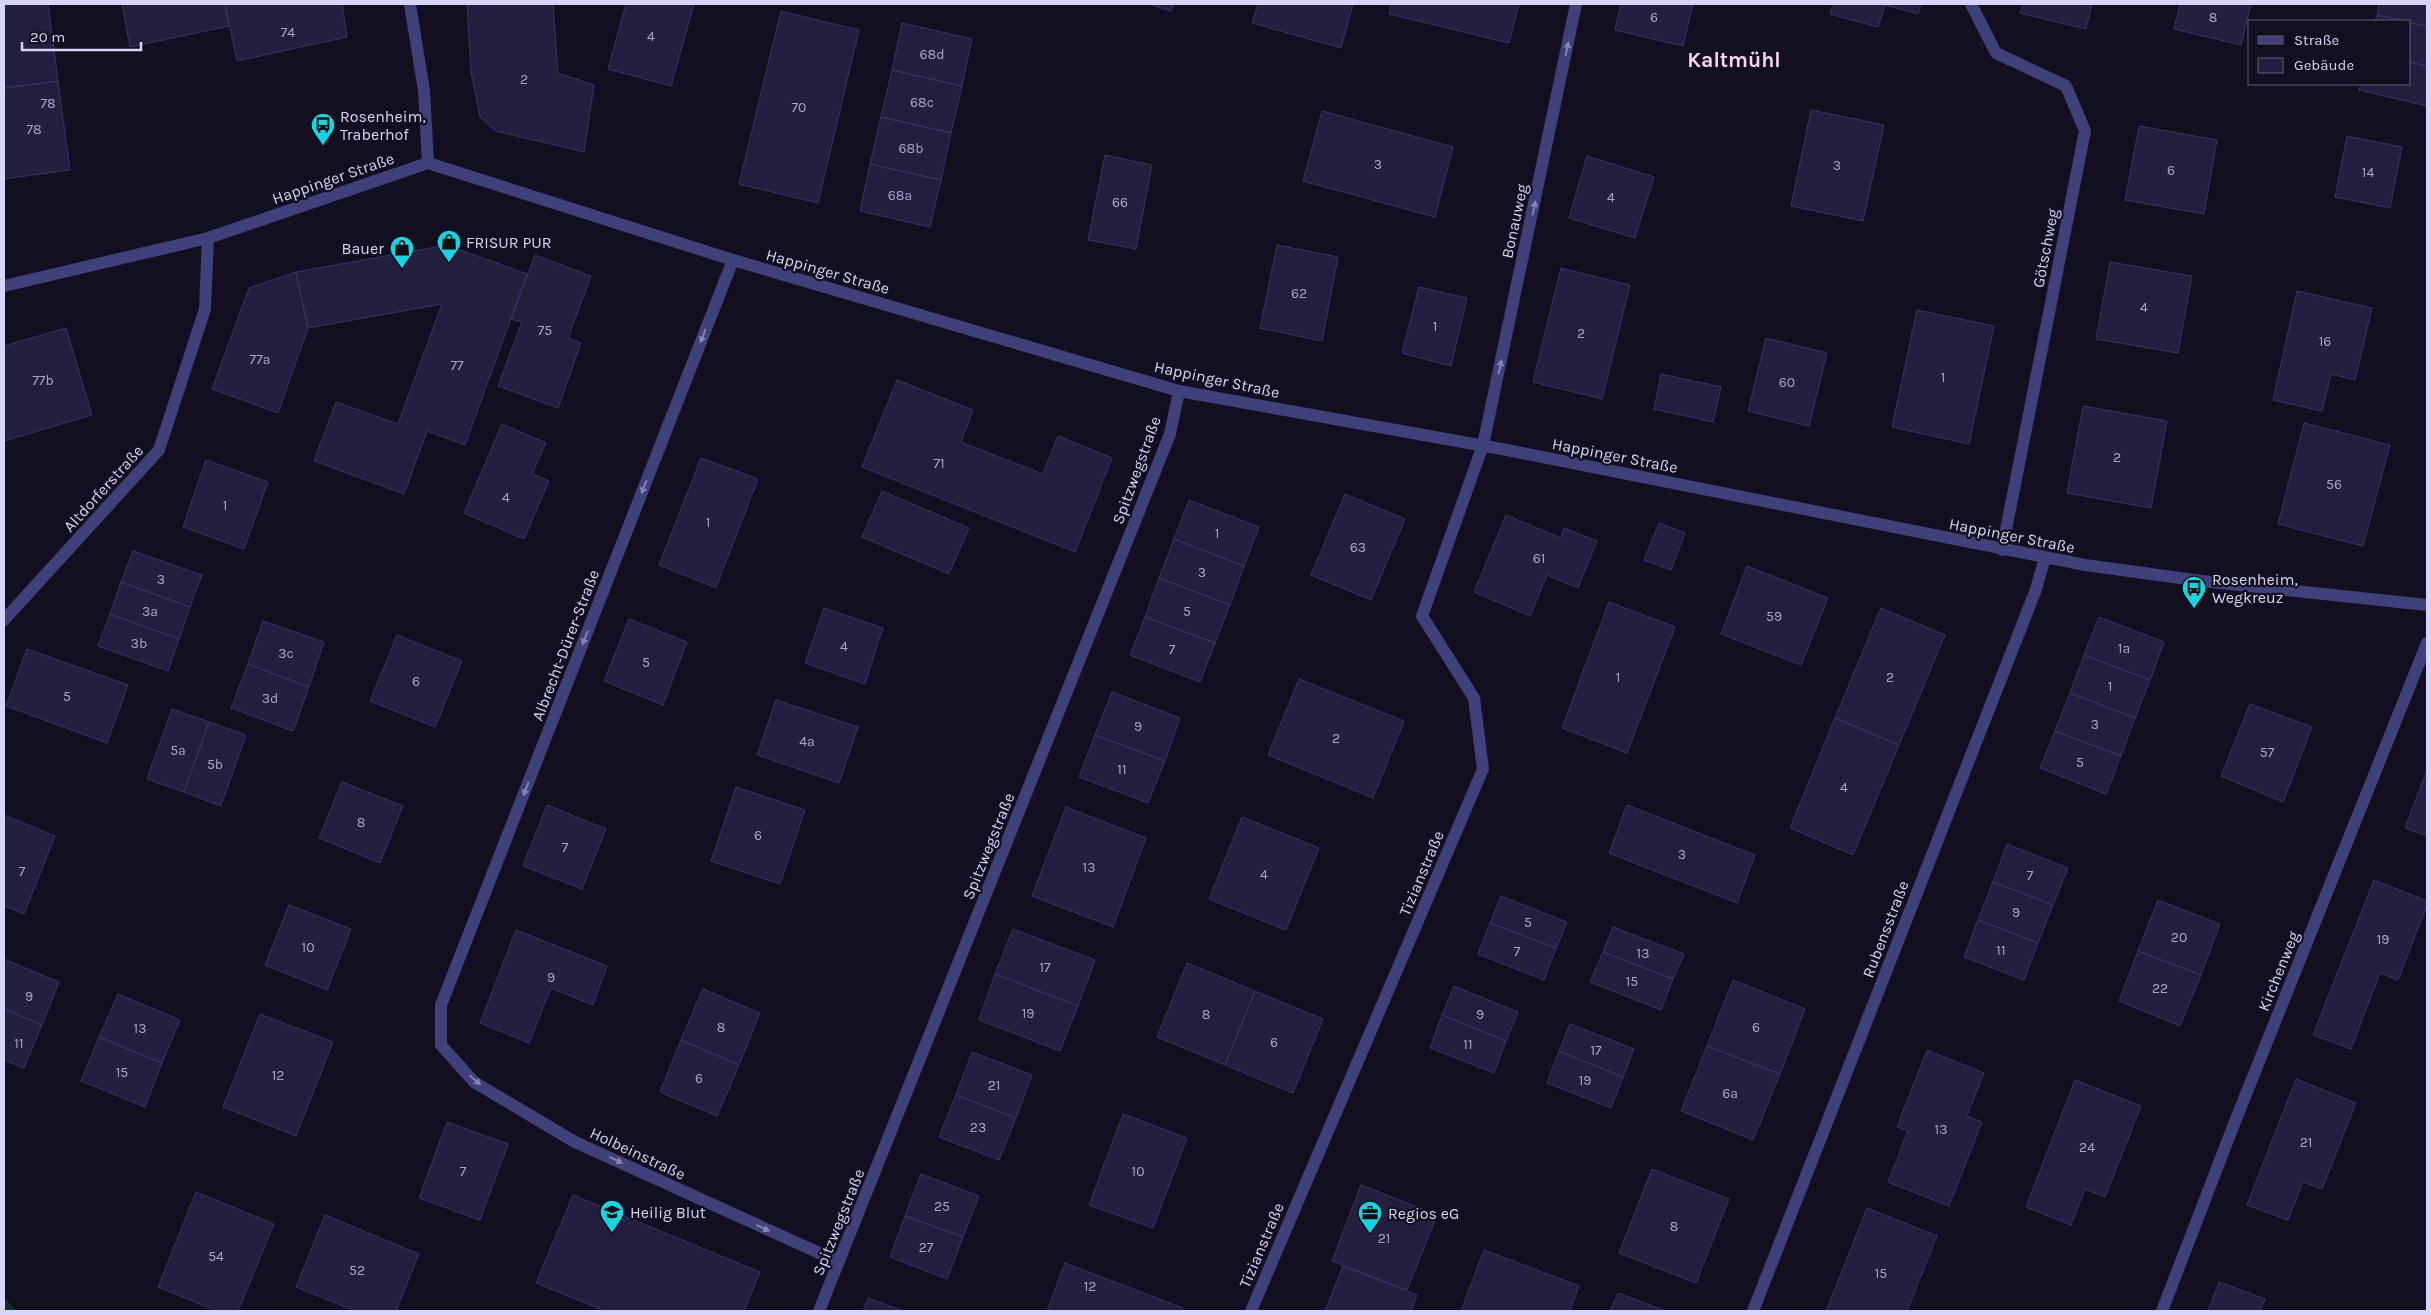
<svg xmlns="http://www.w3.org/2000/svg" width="2431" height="1315" viewBox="0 0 2431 1315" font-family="Karla,sans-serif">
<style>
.green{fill:#142a28}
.building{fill:#241e3f;stroke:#3b3368}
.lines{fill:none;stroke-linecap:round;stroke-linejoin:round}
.minor{stroke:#40407a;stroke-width:12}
.oneway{fill:#8483b4}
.labels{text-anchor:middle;stroke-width:4.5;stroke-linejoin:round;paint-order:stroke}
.number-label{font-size:14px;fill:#aaa6cb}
.poi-label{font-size:16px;fill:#d7d4fa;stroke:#121020;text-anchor:start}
.street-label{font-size:16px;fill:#d7d4fa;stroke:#121020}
.district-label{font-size:21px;font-weight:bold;fill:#fad6ee;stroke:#121020}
</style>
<rect width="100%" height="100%" fill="#121020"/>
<path class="green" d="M4,1297L17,1311H4Z"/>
<path class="building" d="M4,4H48L58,81L4,88Z
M122,4H225L229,26L130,47Z
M225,4H342L347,37L237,61Z
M467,4H553L558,73L594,85L584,152L496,131L480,117L471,72Z
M626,4H694L671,86L608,69Z
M1149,4H1174L1171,11Z
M1258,4H1353L1341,48L1252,23Z
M1391,4H1519L1509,43L1389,14Z
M1621,4H1693L1683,46L1615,30Z
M1833,4H1921L1918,14L1885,5L1878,27L1830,14Z
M2023,4H2092L2086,29L2020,13Z
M2180,4H2251L2241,45L2174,29Z
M2379,4H2427V26L2377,15Z
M781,11L859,30L818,203L739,184Z
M2377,15L2404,21H2375Z
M902,23L972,39L962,86L892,70Z
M2410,23L2427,26V66L2410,62Z
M2410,62L2427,66V106L2359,90L2361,84H2410Z
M892,70L962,86L951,133L881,117Z
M58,81L70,170L4,179V88Z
M1811,110L1884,125L1863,221L1791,206Z
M1322,111L1453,147L1435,217L1303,181Z
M881,117L951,133L941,180L870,164Z
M2139,126L2217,140L2204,214L2125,200Z
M2347,136L2402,147L2390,208L2335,197Z
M1105,155L1152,165L1136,249L1088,240Z
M1587,156L1654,177L1635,238L1569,218Z
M870,164L941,180L930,227L860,211Z
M447,245L527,274L465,445L427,431L404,494L314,461L336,402L398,424L442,304L308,328L296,272Z
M1277,245L1338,257L1322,341L1260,328Z
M535,255L591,276L568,338L581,343L558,408L498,386L522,322L511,319Z
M2110,262L2192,276L2178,353L2096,339Z
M1561,268L1630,285L1602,399L1533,382Z
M296,272L308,328L278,413L212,389L249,288Z
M1419,287L1467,298L1451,366L1402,353Z
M2297,291L2372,308L2355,380L2331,374L2322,411L2273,400Z
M1917,310L1994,326L1969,444L1892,427Z
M66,328L92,415L4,441V346Z
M1766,338L1827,353L1809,426L1748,411Z
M1661,374L1721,387L1713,422L1654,409Z
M897,380L973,410L961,442L1043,474L1058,436L1112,458L1075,552L862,467Z
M2083,406L2167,421L2151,508L2067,493Z
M2304,423L2390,445L2363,546L2278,524Z
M502,424L546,443L532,474L549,481L524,539L464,513Z
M701,458L758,479L716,588L659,565Z
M206,460L268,482L244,549L183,527Z
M882,491L969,528L949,574L862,537Z
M1345,494L1405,519L1371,600L1311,575Z
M1189,500L1259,527L1244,566L1174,539Z
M1506,515L1561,538L1564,528L1597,541L1578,588L1547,575L1530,616L1474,592Z
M1659,523L1685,533L1671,570L1644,560Z
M1174,539L1244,566L1230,605L1159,578Z
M133,551L202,575L190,607L121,582Z
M1747,566L1828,598L1801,665L1721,634Z
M1159,578L1230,605L1215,643L1145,617Z
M121,582L190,607L179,639L110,614Z
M1609,602L1675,627L1627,753L1562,728Z
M824,608L883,628L865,684L805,663Z
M1881,608L1945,635L1899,745L1835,718Z
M110,614L179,639L168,671L98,646Z
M1145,617L1215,643L1200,682L1130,655Z
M2099,617L2164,642L2150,680L2084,655Z
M629,619L687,642L663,705L604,681Z
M263,621L324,642L309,687L248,664Z
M397,635L462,661L435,727L370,701Z
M27,649L128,685L107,743L6,706Z
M2084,655L2150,680L2135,718L2070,693Z
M248,664L309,687L293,731L231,708Z
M1299,679L1404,721L1373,798L1268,755Z
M1112,692L1180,718L1165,761L1095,735Z
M2070,693L2135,718L2121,756L2055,731Z
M776,700L858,727L839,783L757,755Z
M2250,704L2312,727L2283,802L2221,776Z
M172,709L209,722L184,792L147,779Z
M1835,718L1899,745L1853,855L1790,828Z
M209,722L246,735L221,806L184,792Z
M2055,731L2121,756L2106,794L2040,768Z
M1095,735L1165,761L1148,803L1079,777Z
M2427,770V836L2405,828Z
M342,782L403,806L380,863L319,838Z
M736,787L805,810L780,884L711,861Z
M547,805L606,829L582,889L523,866Z
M1627,805L1755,855L1737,903L1609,853Z
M1066,807L1146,838L1113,927L1032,896Z
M4,815L55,836L24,914L4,906Z
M1242,817L1319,848L1286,930L1209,899Z
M2007,844L2068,868L2053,905L1993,882Z
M2374,880L2427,901V905L2398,980L2380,973L2351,1049L2313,1035Z
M1993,882L2053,905L2038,943L1978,920Z
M1501,896L1567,922L1556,948L1490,923Z
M2158,900L2220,924L2201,975L2138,951Z
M289,905L351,929L327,990L265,965Z
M1978,920L2038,943L2024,980L1964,957Z
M1490,923L1556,948L1544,980L1478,954Z
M1613,927L1684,954L1673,979L1603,952Z
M1013,929L1095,960L1078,1006L995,974Z
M516,930L607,966L593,1005L551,988L529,1043L480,1023Z
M2138,951L2201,975L2180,1026L2119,1001Z
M1603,952L1673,979L1661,1010L1590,982Z
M4,959L59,982L42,1025L4,1009Z
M1187,963L1255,991L1225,1065L1157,1037Z
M995,974L1078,1006L1060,1051L979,1020Z
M1733,980L1805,1009L1780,1074L1707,1046Z
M1454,986L1518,1012L1506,1041L1442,1015Z
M703,989L760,1013L739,1065L681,1040Z
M1255,991L1323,1019L1293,1093L1225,1065Z
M118,994L180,1020L162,1063L99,1037Z
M4,1009L42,1025L24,1068L4,1060Z
M260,1014L333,1042L296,1136L223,1107Z
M1442,1015L1506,1041L1494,1073L1430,1048Z
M1570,1024L1634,1049L1623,1077L1559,1051Z
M99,1037L162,1063L145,1107L81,1081Z
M681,1040L739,1065L717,1116L660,1092Z
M1707,1046L1780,1074L1753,1140L1681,1111Z
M1927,1050L1984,1073L1967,1116L1982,1122L1949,1206L1888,1182L1908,1131L1897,1127Z
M1559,1051L1623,1077L1611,1108L1547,1083Z
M972,1052L1032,1075L1016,1118L956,1095Z
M2296,1079L2356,1103L2322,1189L2303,1182L2288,1220L2247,1205Z
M2075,1080L2141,1106L2105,1197L2085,1189L2071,1225L2026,1207Z
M956,1095L1016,1118L999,1160L939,1137Z
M1123,1114L1187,1138L1153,1228L1089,1205Z
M447,1122L508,1144L480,1220L419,1198Z
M1652,1169L1729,1199L1696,1283L1619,1253Z
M921,1174L979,1196L963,1237L905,1216Z
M1361,1185L1437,1215L1407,1290L1332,1261Z
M196,1192L274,1224L238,1311H217L158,1287Z
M573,1195L760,1272L744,1311H605L536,1283Z
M1867,1208L1937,1236L1907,1311H1826Z
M325,1215L419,1254L396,1311H355L296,1287Z
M905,1216L963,1237L947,1279L890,1257Z
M1484,1250L1579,1286L1570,1311H1461Z
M1065,1263L1183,1308L1182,1311H1047Z
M1343,1266L1417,1295L1411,1311H1325Z
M2219,1282L2265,1299L2260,1311H2208Z
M1618,1293L1666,1311H1610Z
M868,1298L903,1311H863Z"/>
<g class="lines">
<path class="minor" d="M410,4L424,91L428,163
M1971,4L1996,53L2066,86L2085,131L2002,550
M733,260L441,1005V1045L474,1082L575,1142L839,1262
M4,286L208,238L428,163L733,260L1179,391L1507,450L2085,565L2202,581L2427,605
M4,620L159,450L205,309L208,238
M819,1311L1170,434L1179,391
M1251,1311L1483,769L1474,698L1422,616L1483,445L1576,4
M1753,1311L2035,592L2045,558
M2162,1311L2236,1119L2427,643"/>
</g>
<defs><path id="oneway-solid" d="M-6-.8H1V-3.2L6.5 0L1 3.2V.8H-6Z" transform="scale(1.25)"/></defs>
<g class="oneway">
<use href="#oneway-solid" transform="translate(1567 49) rotate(-78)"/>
<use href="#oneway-solid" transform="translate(1534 208) rotate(-78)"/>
<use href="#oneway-solid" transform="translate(703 336) rotate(111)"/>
<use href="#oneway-solid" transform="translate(1500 367) rotate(-78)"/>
<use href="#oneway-solid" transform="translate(644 487) rotate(111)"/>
<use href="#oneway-solid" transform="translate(585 638) rotate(111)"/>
<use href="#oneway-solid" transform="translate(526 789) rotate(111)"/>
<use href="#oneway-solid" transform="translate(475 1080) rotate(40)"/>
<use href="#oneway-solid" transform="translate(616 1160) rotate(25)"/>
<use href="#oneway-solid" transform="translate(763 1228) rotate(25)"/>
</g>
<defs>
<symbol id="bus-pin" viewBox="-11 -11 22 30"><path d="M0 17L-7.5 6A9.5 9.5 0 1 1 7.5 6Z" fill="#1ad3e0" stroke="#121020"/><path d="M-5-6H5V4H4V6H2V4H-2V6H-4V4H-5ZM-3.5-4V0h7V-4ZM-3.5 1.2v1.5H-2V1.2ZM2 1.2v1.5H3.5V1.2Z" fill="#111"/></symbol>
<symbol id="shop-pin" viewBox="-11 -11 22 30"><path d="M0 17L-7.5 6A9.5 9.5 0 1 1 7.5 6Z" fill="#1ad3e0" stroke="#121020"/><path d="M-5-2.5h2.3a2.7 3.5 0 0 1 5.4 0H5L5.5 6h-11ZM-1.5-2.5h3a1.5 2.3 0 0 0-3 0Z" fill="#111"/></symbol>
<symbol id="school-pin" viewBox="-11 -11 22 30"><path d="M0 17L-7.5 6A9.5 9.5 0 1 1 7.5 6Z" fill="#1ad3e0" stroke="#121020"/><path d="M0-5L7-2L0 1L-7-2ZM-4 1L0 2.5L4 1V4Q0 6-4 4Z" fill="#111"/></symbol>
<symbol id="office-pin" viewBox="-11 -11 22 30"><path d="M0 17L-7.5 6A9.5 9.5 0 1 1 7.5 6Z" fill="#1ad3e0" stroke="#121020"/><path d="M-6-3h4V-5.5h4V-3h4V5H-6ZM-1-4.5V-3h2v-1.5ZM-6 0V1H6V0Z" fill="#111"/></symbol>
</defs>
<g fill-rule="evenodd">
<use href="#bus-pin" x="309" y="111" width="28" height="38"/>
<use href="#shop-pin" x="435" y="228" width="28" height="38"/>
<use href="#shop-pin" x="388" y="234" width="28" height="38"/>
<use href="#bus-pin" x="2180" y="574" width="28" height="38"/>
<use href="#school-pin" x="598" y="1198" width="28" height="38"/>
<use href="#office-pin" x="1356" y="1199" width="28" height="38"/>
</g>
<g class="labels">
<g class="number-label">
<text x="1654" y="22">6</text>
<text x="2213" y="22">8</text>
<text x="288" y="37">74</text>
<text x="651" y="41">4</text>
<text x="932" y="59">68d</text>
<text x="524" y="84">2</text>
<text x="922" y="107">68c</text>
<text x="48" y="108">78</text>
<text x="799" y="112">70</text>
<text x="34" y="134">78</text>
<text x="911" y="153">68b</text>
<text x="1378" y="169">3</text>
<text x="1837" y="170">3</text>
<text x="2171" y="175">6</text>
<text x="2368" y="177">14</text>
<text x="900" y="200">68a</text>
<text x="1611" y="202">4</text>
<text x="1120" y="207">66</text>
<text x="1299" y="298">62</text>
<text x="2144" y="312">4</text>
<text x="1435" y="331">1</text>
<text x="545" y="335">75</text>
<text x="1581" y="338">2</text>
<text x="2325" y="346">16</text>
<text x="260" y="364">77a</text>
<text x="457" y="370">77</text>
<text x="1943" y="382">1</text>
<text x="43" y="385">77b</text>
<text x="1787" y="387">60</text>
<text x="2117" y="462">2</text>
<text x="939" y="468">71</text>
<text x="2334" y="489">56</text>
<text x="506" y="502">4</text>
<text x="225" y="510">1</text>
<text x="708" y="527">1</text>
<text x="1217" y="538">1</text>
<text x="1358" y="552">63</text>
<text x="1539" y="563">61</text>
<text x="1202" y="577">3</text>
<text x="161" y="584">3</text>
<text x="150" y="616">3a</text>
<text x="1187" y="616">5</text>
<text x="1774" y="621">59</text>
<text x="139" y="648">3b</text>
<text x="844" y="651">4</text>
<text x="2124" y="653">1a</text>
<text x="1172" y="654">7</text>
<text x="286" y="658">3c</text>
<text x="646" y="667">5</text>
<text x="1618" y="682">1</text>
<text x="1890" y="682">2</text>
<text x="416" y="686">6</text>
<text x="2110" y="691">1</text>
<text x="67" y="701">5</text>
<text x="270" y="703">3d</text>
<text x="2095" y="729">3</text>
<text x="1138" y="731">9</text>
<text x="1336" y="743">2</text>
<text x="807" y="746">4a</text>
<text x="178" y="755">5a</text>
<text x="2267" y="757">57</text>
<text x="2080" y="767">5</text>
<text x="215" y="769">5b</text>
<text x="1122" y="774">11</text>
<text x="1844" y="792">4</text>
<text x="361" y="827">8</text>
<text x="758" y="840">6</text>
<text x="565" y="852">7</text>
<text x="1682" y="859">3</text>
<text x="1089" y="872">13</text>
<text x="22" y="876">7</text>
<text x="1264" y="879">4</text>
<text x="2030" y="880">7</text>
<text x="2016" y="917">9</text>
<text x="1528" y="927">5</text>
<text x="2179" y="942">20</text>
<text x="2383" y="944">19</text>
<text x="308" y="952">10</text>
<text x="2001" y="955">11</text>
<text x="1517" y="956">7</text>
<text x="1643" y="958">13</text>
<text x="1045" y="972">17</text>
<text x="551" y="982">9</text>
<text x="1632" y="986">15</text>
<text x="2160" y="993">22</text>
<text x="29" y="1001">9</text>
<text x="1028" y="1018">19</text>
<text x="1206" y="1019">8</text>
<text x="1480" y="1019">9</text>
<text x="721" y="1032">8</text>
<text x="1756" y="1032">6</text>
<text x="140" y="1033">13</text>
<text x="1274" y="1047">6</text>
<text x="19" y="1048">11</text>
<text x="1468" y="1049">11</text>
<text x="1596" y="1055">17</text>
<text x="122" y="1077">15</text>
<text x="278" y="1080">12</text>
<text x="699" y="1083">6</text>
<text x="1585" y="1085">19</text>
<text x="994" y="1090">21</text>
<text x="1730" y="1098">6a</text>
<text x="978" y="1132">23</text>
<text x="1941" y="1134">13</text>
<text x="2306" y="1147">21</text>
<text x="2087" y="1152">24</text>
<text x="463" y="1176">7</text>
<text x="1138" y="1176">10</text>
<text x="942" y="1211">25</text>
<text x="1674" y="1231">8</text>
<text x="1384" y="1243">21</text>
<text x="926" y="1252">27</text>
<text x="216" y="1261">54</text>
<text x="357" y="1275">52</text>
<text x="1881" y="1278">15</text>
<text x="1090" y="1291">12</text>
</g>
<g class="poi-label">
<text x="340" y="122">Rosenheim,<tspan x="340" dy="18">Traberhof</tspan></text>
<text x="466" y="248">FRISUR PUR</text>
<text x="384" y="254" text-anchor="end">Bauer</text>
<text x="2212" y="585">Rosenheim,<tspan x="2212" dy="18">Wegkreuz</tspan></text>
<text x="630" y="1218">Heilig Blut</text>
<text x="1388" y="1219">Regios eG</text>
</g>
<g class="street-label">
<text transform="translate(333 178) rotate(-19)" y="6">Happinger Straße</text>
<text transform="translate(1514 221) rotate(-78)" y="6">Bonauweg</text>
<text transform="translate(2045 248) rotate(-79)" y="6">Götschweg</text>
<text transform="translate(828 271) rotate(16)" y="6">Happinger Straße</text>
<text transform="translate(1217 379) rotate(12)" y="6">Happinger Straße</text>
<text transform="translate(1615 455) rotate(11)" y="6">Happinger Straße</text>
<text transform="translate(1136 470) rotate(-70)" y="6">Spitzwegstraße</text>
<text transform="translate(103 488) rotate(-48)" y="6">Altdorferstraße</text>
<text transform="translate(2012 535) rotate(11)" y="6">Happinger Straße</text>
<text transform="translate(565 645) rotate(-69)" y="6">Albrecht-Dürer-Straße</text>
<text transform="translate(988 846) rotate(-68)" y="6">Spitzwegstraße</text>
<text transform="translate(1421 873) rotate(-67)" y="6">Tizianstraße</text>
<text transform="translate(1885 929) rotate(-69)" y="6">Rubensstraße</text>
<text transform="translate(2278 971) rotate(-68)" y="6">Kirchenweg</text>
<text transform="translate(638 1153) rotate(25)" y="6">Holbeinstraße</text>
<text transform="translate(838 1222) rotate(-68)" y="6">Spitzwegstraße</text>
<text transform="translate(1261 1245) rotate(-67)" y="6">Tizianstraße</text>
</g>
<g class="district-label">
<text x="1734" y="67">Kaltmühl</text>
</g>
</g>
<rect width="2431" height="1315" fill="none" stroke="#d7d4fa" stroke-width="10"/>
<rect x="2248" y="20" width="162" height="65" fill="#121020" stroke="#615e77"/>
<rect x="2258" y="36" width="25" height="8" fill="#40407a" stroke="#615e77"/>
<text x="2294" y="45" font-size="15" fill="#d7d4fa">Straße</text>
<rect x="2258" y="58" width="25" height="15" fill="#241e3f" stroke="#615e77"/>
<text x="2294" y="70" font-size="15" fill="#d7d4fa">Gebäude</text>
<path d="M22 42v8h119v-8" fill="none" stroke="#d7d4fa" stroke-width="2.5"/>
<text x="30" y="42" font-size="15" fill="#d7d4fa" stroke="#121020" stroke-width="4" paint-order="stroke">20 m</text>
</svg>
